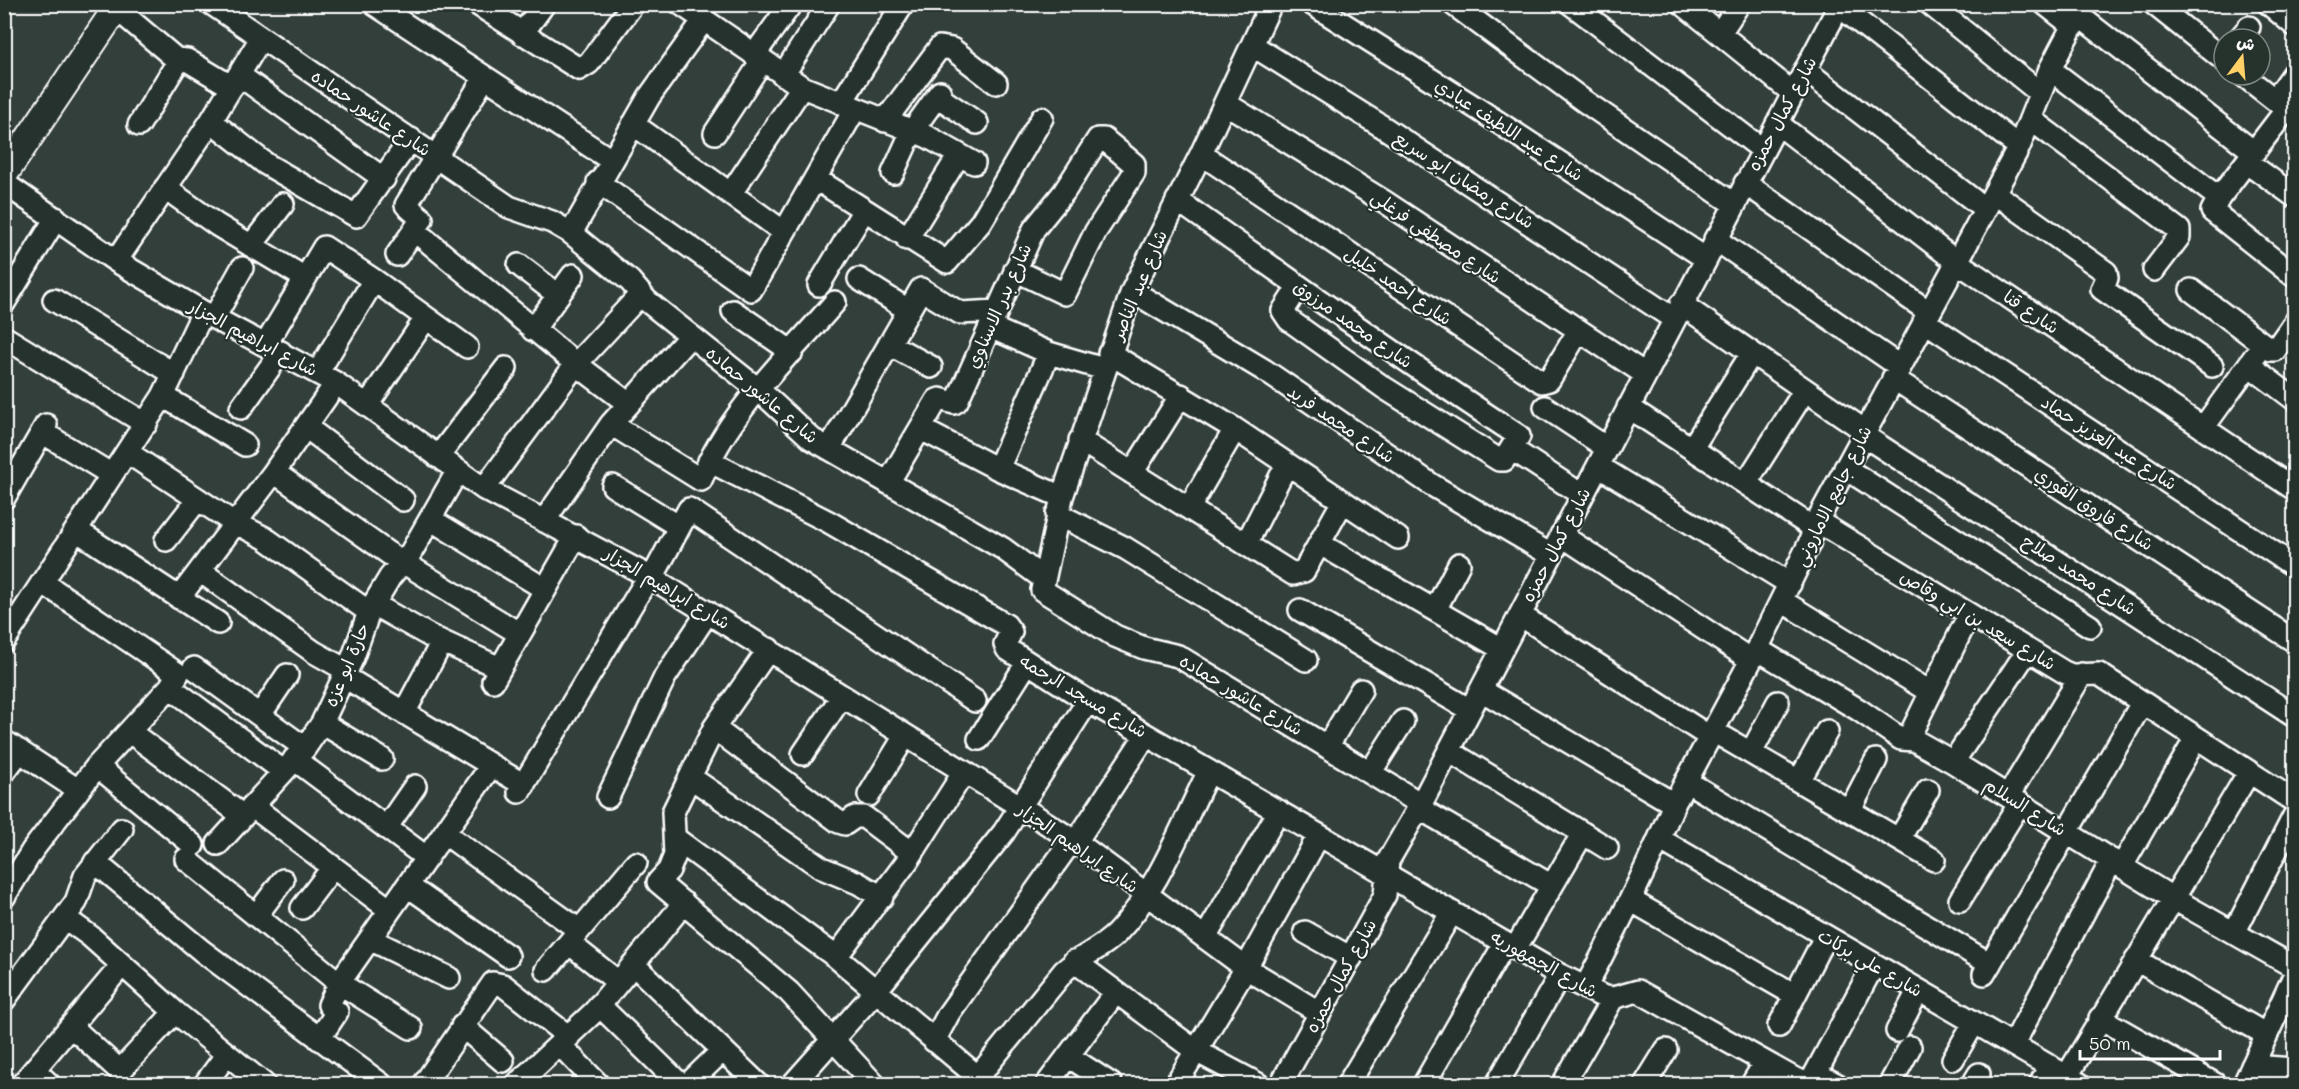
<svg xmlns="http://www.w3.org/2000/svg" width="2299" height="1089" viewBox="0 0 2299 1089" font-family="Mali,'Playpen Sans Arabic',sans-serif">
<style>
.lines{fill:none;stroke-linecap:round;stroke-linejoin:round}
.minor-casing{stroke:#fff;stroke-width:26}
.tertiary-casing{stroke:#fff;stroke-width:30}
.minor{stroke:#26332d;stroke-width:21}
.tertiary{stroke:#26332d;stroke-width:26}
.labels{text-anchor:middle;stroke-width:4.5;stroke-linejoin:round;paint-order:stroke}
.street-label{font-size:18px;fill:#fff;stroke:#26332d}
</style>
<rect width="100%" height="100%" fill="#333f3a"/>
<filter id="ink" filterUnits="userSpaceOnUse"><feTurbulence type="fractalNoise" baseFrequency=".0167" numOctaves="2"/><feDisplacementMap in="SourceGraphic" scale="12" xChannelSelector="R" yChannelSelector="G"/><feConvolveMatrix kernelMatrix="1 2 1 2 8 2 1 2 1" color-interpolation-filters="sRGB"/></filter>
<g filter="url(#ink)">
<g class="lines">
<defs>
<path id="minor" d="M212,4L509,207L552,222L571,233L630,281L647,301L759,390L812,439L1002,548L1044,579
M374,4L611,160
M477,4L579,69L589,63L633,4
M681,4L802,87L928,137L974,163
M1271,4L1201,154L1132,291L1062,497L1042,590L1115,636L1144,648L1178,656L1421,804
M1312,4L1481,111L1705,258
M1453,4L1584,101L1734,204
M1571,4L1763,150
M1683,4L1793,93
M1930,4L2039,92
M2045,4L2073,26
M2154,4L2224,60
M2269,4L2294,25
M1839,6L2019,147
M117,9L176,59L187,60L232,87
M2078,15L2254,152
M1720,33L1739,4
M522,34L544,4
M2239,39L2249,27
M1252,45L1383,127L1674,319
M754,55L791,4
M2050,69L2219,198
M1805,70L1985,209
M239,75L384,179
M783,75L829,4
M2243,75L2294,115
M937,96L977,123
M2275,100L2294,73
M841,103L903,4
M1225,103L1385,202L1645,374
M2286,110L2219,198L2212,211L2294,276
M2030,119L2179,230V237L2154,270
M211,121L266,164L356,216L411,139
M885,121L940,47L952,49L996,83
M1777,123L1957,262L2294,489
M633,124L784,232
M139,125L179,60
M715,133L762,61
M1201,154L1542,382L1549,380L1578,332
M2247,162L2294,196
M893,173L912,131L940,92
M816,179L947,262L981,222L1042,118
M598,182L751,290L855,109
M4,183L116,261L203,312L336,383L484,489L652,578L1021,807L1076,842L1246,968L1320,1013
M1745,183L1929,312
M165,188L217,225L305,278
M731,193L802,87
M1994,193L2106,272L2107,278L2102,289L2212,366
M1177,200C1290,280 1403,360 1519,436L1504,460H1499L1383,387L1289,320L1283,311L1299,286
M415,231L576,364L629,404
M571,233L649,97L703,21
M907,239L959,155
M1715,239L1899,366
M251,246L283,204
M397,255L422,219L406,205L485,77
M116,261L211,121L261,38
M519,265L558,295
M859,279L908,310
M819,285L864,210
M2191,290L2271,350H2275L2294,323
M1132,291L1264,370L1432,485L1551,555
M54,300L174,374
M4,303L56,218
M1681,304L1865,431
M733,311L792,352
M214,318L242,268
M1924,321L2294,566
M990,327L1049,353L1104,369
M533,330L573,275
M4,337L146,424
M266,344L324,247L374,280L467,347
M889,344L931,367
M1109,353L1235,429L1398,538
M2249,365L2294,399
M318,372L374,280
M1893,378L2294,641
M163,396L245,445
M368,404L426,318
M1545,407L1607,448
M1628,407L1815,529
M241,408L281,352
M611,424L701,480C728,412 788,357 835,302
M306,427L403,500
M2203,428L2263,345
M921,429L998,469L1062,497
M42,432L112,475
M1863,435L2294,716
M1080,440L1293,574L1304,571L1343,501
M1692,448L1752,353
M829,449L921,289L960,313L997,311
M1512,449L1582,495
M127,452L228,519L265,538L369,612
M438,457L506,368
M709,461L829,522L1006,625L1011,632L1005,644L1007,649L1088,701L1560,975L1604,997L1613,998L1638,991L1795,1079L1805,1082L1822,1077L1836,1084
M1598,466L1790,584
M1845,468L2090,626
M998,469L1049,353
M274,472L388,553L520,634
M1132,473L1181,395
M888,483L937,400L940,399L954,403L957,401L1034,229L1064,192L1098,139H1104L1134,164V173L1096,231L1065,294L1015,270
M1746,483L1805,390
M613,486L678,526
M484,489L576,364L640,295
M4,498L46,425
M1189,508L1235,429
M1057,514L1125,548L1306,660
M430,519L545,589
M544,521L611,424L690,336
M1817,521L2064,672L2071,675L2099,674L2294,801
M76,530L218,623
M1561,535L1751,660
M166,540L198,499
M1246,544L1287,464
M1320,544L1502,649
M200,571L314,652L346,670
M652,578L689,509L975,701
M179,598L274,472L336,383
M1782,601L1930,692
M373,604L430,636L500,668
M1300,610L1470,710
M1435,610L1459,564
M1520,615L1710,737
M4,641L163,396L203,312
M769,649L714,728L690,777L673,812L675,855L669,870L658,882L789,992L874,1084
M1757,649L1859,710L1901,739L1914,740L1953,762L2174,899L2294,967
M194,668L305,748
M343,676L524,785
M493,681L576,536
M170,687L283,771
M1481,690L1674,804
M404,713L442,642
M260,715L287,675
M322,723L382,759
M714,728L839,822L845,824L855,817H864L912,853
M1713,731L1934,860
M130,732L243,816
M979,739L1027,663
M1908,739L1969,615
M4,741L78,790
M1327,747L1361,690
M1449,751L1607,848
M1751,753L1778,702
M803,754L842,696
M294,759L427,858
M1953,762L2028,650
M97,766L193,845
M4,772L20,751
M1370,773L1403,721
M690,777L822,868L858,883L882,897
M1686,781L1990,964
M1799,781L1827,731
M519,792L649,576
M869,795L905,736
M2008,796L2082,674
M608,797L665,677L708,612
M252,806L390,910
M1419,808L1552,886
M1850,810L1876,760
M386,828L415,786
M444,833L579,930
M676,839L836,957L978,1077
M1899,839L1928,790
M1661,840L2080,1084
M1076,842L1146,735
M218,844L305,748L322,723L353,657L369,612L390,577L410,554L457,472
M186,859L339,983L411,1028
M95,862L202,951L381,1084
M2122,866L2196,738
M408,886L508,956
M4,897L32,851L97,766L170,687L178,674L42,582
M1960,900L2020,803
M1632,901L1795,995
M302,908L333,867
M256,916L283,880
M65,918L90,936L175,1012L264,1084
M1305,932L1351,958
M2234,933L2294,816
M1205,938L1279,811
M370,939L449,978
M569,943L618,982
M1515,949L1583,833
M836,957L908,860L964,772
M2136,960L2267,1035
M1074,961L1196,1051L1258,1084
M633,964L758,1084
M546,970L636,863
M1984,974L2142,703
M1585,988C1618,926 1647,869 1674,804L1757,649L1809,544L1817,521L2019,147L2050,69L2084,4
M4,1000L76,902L85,876L122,829
M599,1005L680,1084
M2100,1018L2215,1084
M71,1026L120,1071L175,1012
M462,1026L503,1061
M1779,1026L1825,937
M1897,1031L1918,991
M319,1039L337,1012L329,1005L339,983L491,766
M934,1041L949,1013L1072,840
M560,1045L598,1084
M2013,1045L2112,860
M1068,1056L1111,1084
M1953,1059L1974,1023
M2252,1066L2294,1069
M34,1070L49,1084
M2067,1076L2249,772
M1813,1078L1873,966
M22,1084L122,965
M205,1084L227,1054
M424,1084L493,983L503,985L569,1037
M517,1084L594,1012L684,903
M688,1084L723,1050
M793,1084L875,992L1004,832L1088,701
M972,1084L1064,971C1080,956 1100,950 1116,934C1159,889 1181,826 1209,771
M1047,1084L1115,993
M1176,1084L1246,968L1319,835
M1281,1084L1385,895L1388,861L1421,804L1840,4
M1348,1084L1452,912
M1424,1084L1505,943
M1497,1084L1560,975
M1563,1084L1613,998
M1645,1084L1666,1050
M1752,1084L1764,1064
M1890,1084L1910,1047
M1973,1084L1979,1074
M2040,1084L2050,1066
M2244,1084L2294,976"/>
<path id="tertiary" d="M4,175L119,4"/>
</defs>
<use href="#minor" class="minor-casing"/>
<use href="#tertiary" class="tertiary-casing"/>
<use href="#minor" class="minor"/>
<use href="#tertiary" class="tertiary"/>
</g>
</g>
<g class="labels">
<g class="street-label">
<text transform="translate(371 113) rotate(34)" y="6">شارع عاشور حماده</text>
<text transform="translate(1782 114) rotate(-62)" y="6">شارع كمال حمزه</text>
<text transform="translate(1509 130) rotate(33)" y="6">شارع عبد اللطيف عبادي</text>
<text transform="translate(1464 180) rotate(33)" y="6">شارع رمضان ابو سريع</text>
<text transform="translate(1436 237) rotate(34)" y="6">شارع مصطفي فرغلي</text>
<text transform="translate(1139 285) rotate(-67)" y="6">شارع عبد الناصر</text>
<text transform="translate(1398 286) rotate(34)" y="6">شارع احمد خليل</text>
<text transform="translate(999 306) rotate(-66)" y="6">شارع بدر الاسناوي</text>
<text transform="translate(2031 312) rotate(34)" y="6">شارع قنا</text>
<text transform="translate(1353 324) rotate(35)" y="6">شارع محمد مرزوق</text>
<text transform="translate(253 338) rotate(28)" y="6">شارع ابراهيم الجزار</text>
<text transform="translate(762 395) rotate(40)" y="6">شارع عاشور حماده</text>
<text transform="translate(1341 424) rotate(34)" y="6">شارع محمد فريد</text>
<text transform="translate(2109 443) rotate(33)" y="6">شارع عبد العزيز حماد</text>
<text transform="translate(1833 496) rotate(-64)" y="6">شارع جامع الاماروني</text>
<text transform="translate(2094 509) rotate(33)" y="6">شارع فاروق الفوري</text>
<text transform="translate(1556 545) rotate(-62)" y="6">شارع كمال حمزه</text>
<text transform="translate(2079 575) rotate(33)" y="6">شارع محمد صلاح</text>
<text transform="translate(667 588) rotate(31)" y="6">شارع ابراهيم الجزار</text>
<text transform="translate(1978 620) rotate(31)" y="6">شارع سعد بن ابي وقاص</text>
<text transform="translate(347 665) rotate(-67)" y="6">حارة ابو عزه</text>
<text transform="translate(1241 695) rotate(31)" y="6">شارع عاشور حماده</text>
<text transform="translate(1083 696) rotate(31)" y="6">شارع مسجد الرحمه</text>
<text transform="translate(2025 807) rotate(32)" y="6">شارع السلام</text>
<text transform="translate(1078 848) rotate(35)" y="6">شارع ابراهيم الجزار</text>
<text transform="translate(1870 963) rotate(30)" y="6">شارع علي بركات</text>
<text transform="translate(1544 964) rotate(29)" y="6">شارع الجمهوريه</text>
<text transform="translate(1341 976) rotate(-61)" y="6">شارع كمال حمزه</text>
</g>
</g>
<rect width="2299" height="1089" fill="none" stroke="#26332d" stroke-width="24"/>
<rect x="12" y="12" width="2275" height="1065" fill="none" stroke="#fff" stroke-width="2" filter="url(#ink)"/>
<g transform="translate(2242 57) rotate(16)"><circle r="28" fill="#26332d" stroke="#7d8581" stroke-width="1.5"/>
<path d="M0-4.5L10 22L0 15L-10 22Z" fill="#ffd166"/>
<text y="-9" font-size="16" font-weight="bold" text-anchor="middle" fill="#ffffff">ش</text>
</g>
<path d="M2080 1050v9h140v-9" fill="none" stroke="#ffffff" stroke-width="3"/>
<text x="2089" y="1050" font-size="18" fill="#ffffff" stroke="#26332d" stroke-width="4.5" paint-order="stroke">50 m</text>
</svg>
